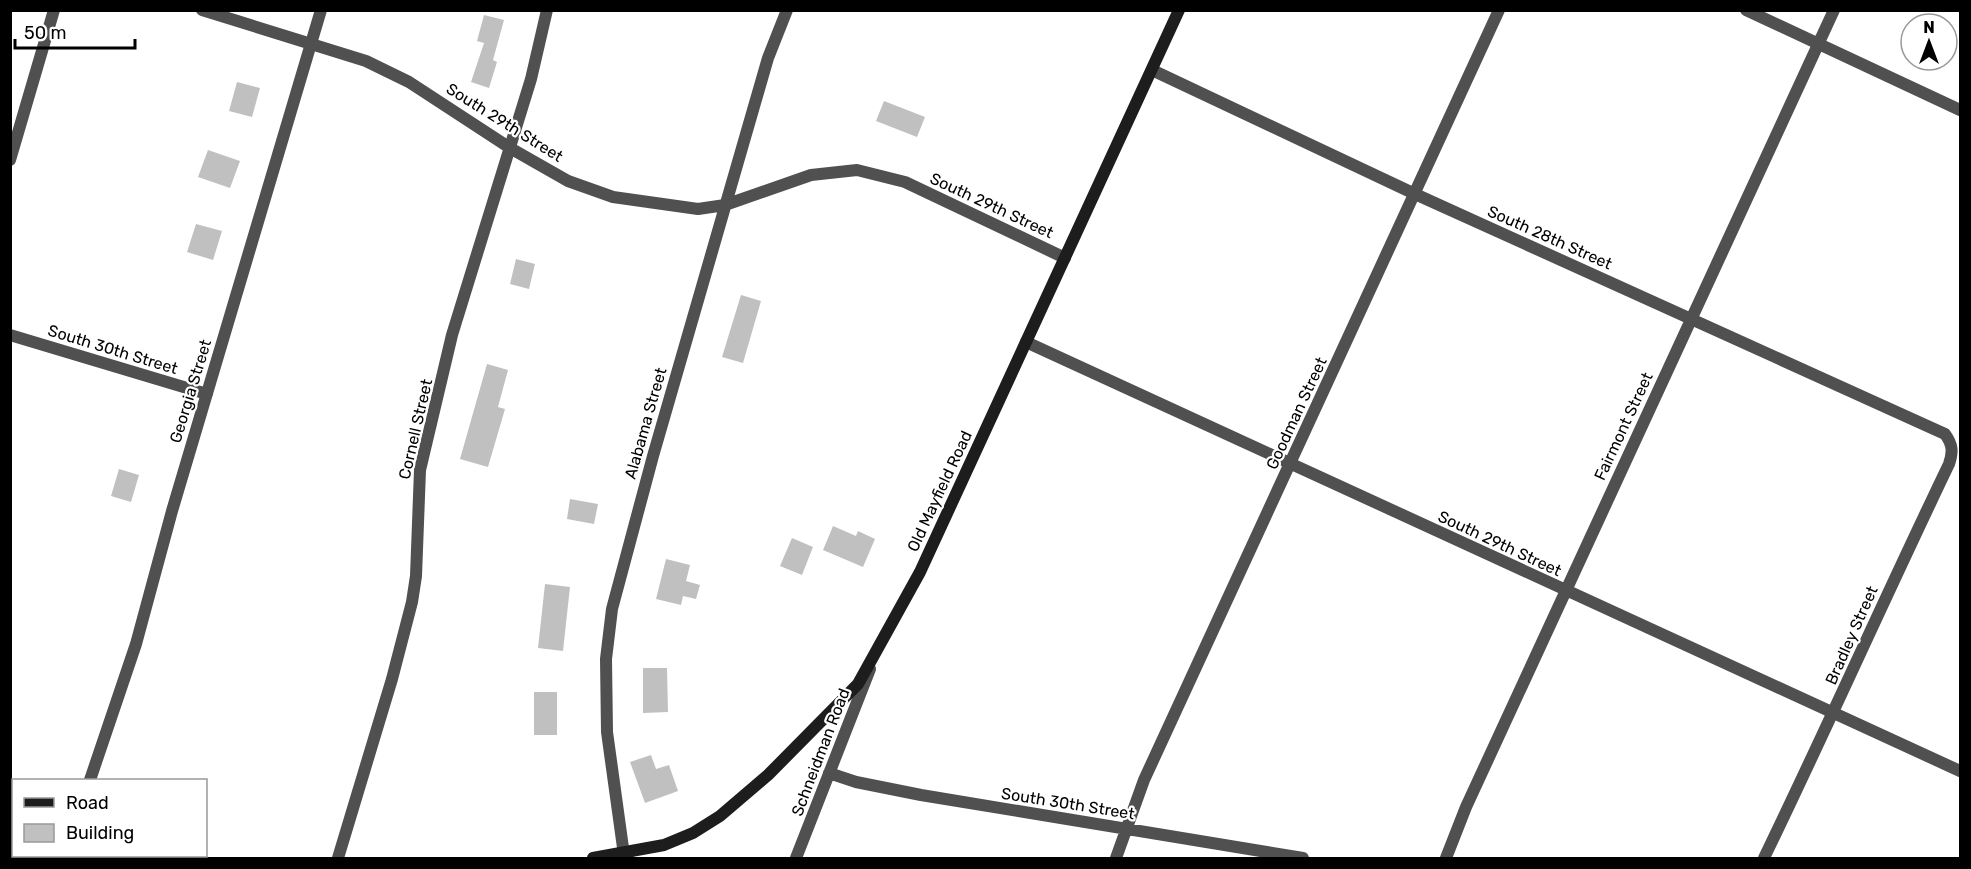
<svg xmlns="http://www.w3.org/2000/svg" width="1971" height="869" viewBox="0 0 1971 869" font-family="Rubik,sans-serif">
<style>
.building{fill:#c0c0c0}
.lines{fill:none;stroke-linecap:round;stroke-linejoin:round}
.minor{stroke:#505050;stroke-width:12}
.secondary{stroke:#1d1d1d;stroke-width:12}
.labels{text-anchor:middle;stroke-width:4.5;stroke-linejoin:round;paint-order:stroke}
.street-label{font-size:16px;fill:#000;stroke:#fff}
</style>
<rect width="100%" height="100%" fill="#fff"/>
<path class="building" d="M484,15L504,20L493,60L497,62L489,88L471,82L484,43L477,41Z
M237,82L260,88L252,117L229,111Z
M884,101L925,117L917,137L876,121Z
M208,150L240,161L230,188L198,177Z
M196,224L222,231L213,260L187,252Z
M516,259L535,264L529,289L510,284Z
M741,295L761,301L743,363L722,357Z
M487,364L508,370L498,407L505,409L488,467L460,459Z
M119,469L139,475L131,502L111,496Z
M570,499L598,504L594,524L567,519Z
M833,526L856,536L858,531L875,539L863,567L823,550Z
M792,538L813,547L802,575L780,566Z
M666,559L690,565L686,581L700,585L696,599L683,596L681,605L656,599Z
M545,584L570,587L563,651L538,648Z
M643,668H667L668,712L643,713Z
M534,692H557V735H534Z
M651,755L656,769L669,765L678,791L645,803L630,762Z"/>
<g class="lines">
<path class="minor" d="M202,10L366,61L409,82L510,148L568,181L613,197L698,209L725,205L811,175L857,170L905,182L1065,258
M1746,10L1960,110
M1152,70L1415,194L1945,434C1953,445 1953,452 1949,464C1886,595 1827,728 1764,858
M10,160L54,10
M10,335L207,394
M1026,342L1960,771
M829,773L856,782L921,795L1303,858
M90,780L136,644L172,511L321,10
M10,785L14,787
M150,856L156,858
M338,858L392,679L412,602L416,576L420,470L452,335L531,79L547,10
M628,858L624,855L607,732L606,659L612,609L653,456L768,58L787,10
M796,858L870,669
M1116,858L1144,780L1499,10
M1446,858L1466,807L1834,10"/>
<path class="secondary" d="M593,858L664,845L693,833L720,816L768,775L858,684L920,572L1179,10"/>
</g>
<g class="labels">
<g class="street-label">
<text transform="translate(505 122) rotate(32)" y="6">South 29th Street</text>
<text transform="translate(992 205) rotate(25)" y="6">South 29th Street</text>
<text transform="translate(1550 237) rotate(24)" y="6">South 28th Street</text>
<text transform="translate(113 349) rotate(17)" y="6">South 30th Street</text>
<text transform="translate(190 391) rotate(-73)" y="6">Georgia Street</text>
<text transform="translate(1296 413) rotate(-65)" y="6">Goodman Street</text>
<text transform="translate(645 423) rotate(-74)" y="6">Alabama Street</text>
<text transform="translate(1623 426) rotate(-65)" y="6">Fairmont Street</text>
<text transform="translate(415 429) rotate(-77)" y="6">Cornell Street</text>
<text transform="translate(939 491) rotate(-65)" y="6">Old Mayfield Road</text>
<text transform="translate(1500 543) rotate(25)" y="6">South 29th Street</text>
<text transform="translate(1851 635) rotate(-66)" y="6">Bradley Street</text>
<text transform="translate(820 752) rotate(-69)" y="6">Schneidman Road</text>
<text transform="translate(1068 803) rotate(9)" y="6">South 30th Street</text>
</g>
</g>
<rect width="1971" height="869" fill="none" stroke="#000000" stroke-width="24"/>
<rect x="12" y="779" width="195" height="78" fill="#ffffff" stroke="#999999" stroke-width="1.5"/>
<rect x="24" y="798" width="30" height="9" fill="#1d1d1d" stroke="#999999" stroke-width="1.5"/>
<text x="66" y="809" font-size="18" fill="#000000">Road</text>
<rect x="24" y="824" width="30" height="18" fill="#c0c0c0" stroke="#999999" stroke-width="1.5"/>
<text x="66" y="839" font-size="18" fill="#000000">Building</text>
<g transform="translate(1929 42)"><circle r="28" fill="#ffffff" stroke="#999999" stroke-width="1.5"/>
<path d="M0-4.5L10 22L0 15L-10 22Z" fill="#000000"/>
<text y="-9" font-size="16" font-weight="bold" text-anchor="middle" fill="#000000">N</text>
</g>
<path d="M15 39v9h120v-9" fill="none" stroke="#000000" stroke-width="3"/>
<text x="24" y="39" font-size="18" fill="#000000" stroke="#ffffff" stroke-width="4.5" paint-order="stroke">50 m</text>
</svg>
